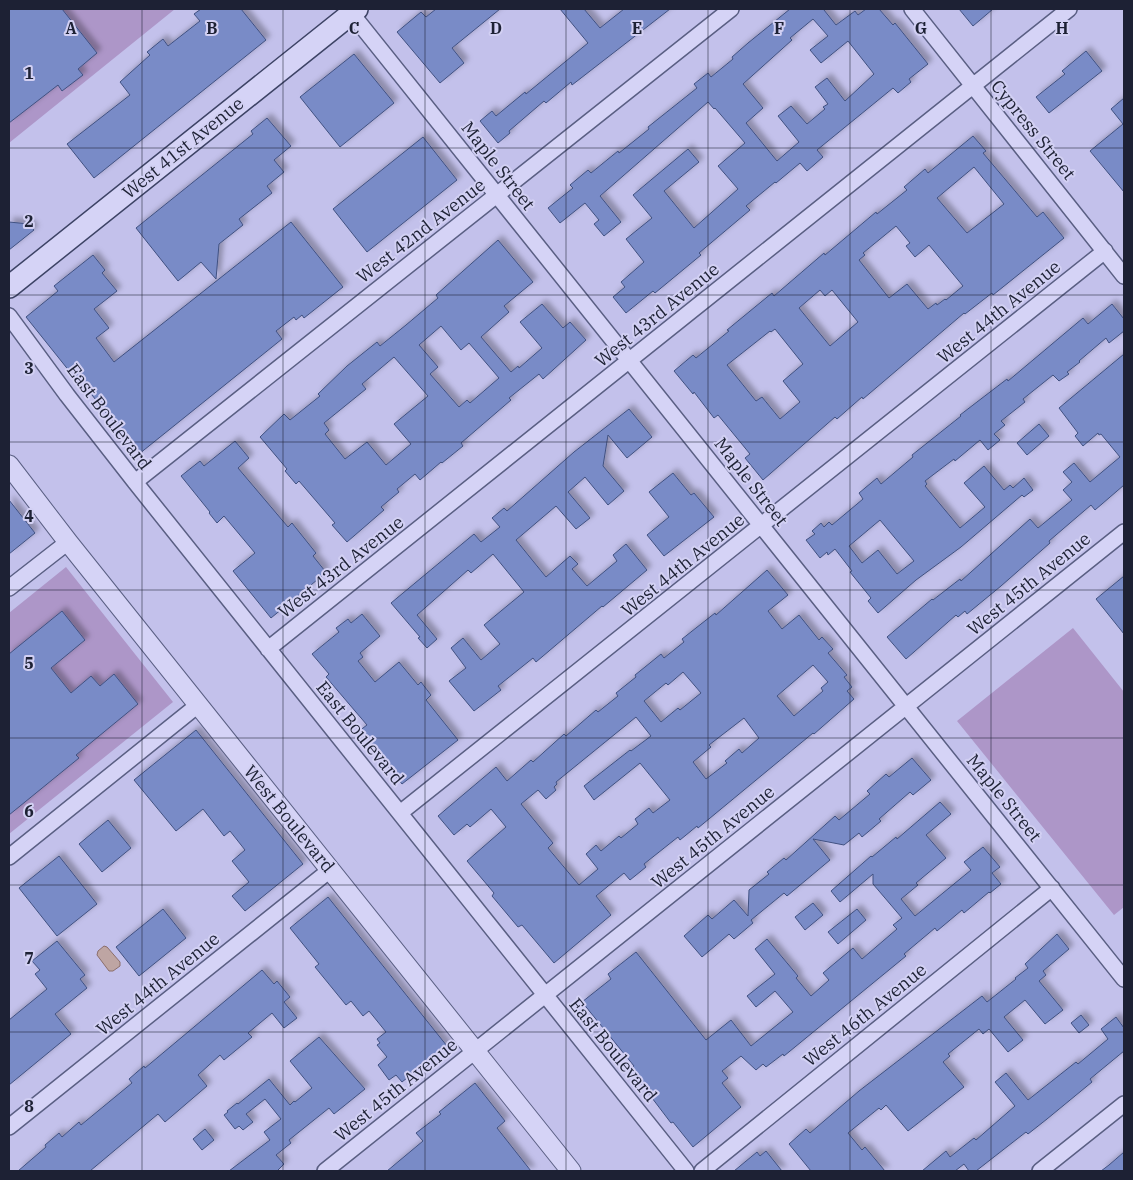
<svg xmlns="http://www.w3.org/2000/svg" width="1133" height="1180" viewBox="0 0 1133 1180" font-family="'IBM Plex Serif',serif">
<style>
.green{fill:#ad96c8}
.water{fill:#bea5a3;stroke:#8b6e6b}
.building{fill:#798bc7;stroke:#415181;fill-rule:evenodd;filter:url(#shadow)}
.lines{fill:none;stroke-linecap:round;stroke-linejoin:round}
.minor-casing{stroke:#5a5f83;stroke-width:18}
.tertiary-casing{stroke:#5a5f83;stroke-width:21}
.secondary-casing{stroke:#3d4365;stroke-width:24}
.minor{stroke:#d5d3f6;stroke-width:15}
.tertiary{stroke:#d5d3f6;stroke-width:19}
.secondary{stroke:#d5d3f6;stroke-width:21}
.grid{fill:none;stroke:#1d2134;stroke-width:1;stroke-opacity:0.55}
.labels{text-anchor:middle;stroke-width:4;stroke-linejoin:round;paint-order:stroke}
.street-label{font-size:18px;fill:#1d2134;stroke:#d2d0f3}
.grid-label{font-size:16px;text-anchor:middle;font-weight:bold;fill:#1d2134;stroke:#d2d0f3;stroke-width:4;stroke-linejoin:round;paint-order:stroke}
</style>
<defs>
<filter id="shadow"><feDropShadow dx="4.5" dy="-4.5" stdDeviation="2.5" flood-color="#0004"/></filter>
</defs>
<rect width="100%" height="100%" fill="#c3c1eb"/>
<path class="green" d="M9,9H175L9,143Z
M66,567L173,702L9,834V613Z
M1073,628L1124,692V907L1114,915L957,721Z"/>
<path class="water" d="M104,946L107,947L120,962V966L113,971H109L97,955L98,951Z"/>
<path class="building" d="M9,9H62L97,53L78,69L83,75L62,91L58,85L9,123Z
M201,9H241L266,40L94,178L67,144L130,95L120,82L150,55L147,52L163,39L168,46L200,21L194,14Z
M436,9H500L452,48L464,63L440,83L397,32L421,12L426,17Z
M560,9H584L600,28L624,9H670L572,85L571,82L546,103L544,101L509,131L510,133L498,143L480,121L492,111L496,116L525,92L526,94L588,43Z
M790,9H825L824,10L836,25L855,11L858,15L866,9H879L893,25L895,23L928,64L909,79L911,82L898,93L893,88L817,150L823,157L807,171L800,163L776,183L775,182L746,206L750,210L699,253L701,255L655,293L653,291L626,313L613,297L625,287L621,282L644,262L626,239L652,218L633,195L688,149L699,162L664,191L694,228L738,189L718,166L745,143L715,108L714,109L708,102L600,196L621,222L604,236L594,224L599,220L585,203L560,223L548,208L573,188L570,185L588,170L591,173L618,151L619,153L649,129L648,127L697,88L694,84L708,73L711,77L733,59L732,57L748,43ZM813,19L828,36L810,50L821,63L848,41L874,74L845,101L827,78L815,87L828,104L823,107L825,109L807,124L791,106L778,116L799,142L777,161L746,123L763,108L743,84L792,40L790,38Z
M959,9H993L973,26Z
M1086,51L1102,71L1049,113L1036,97L1065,74L1062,71Z
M354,54L394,103L340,147L300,97Z
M1124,98V192L1090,151L1123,124L1111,109Z
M267,118L291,146L274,160L284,172L267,186L272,193L239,219L243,225L219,244L216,279L201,262L178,281L136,228L253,134L251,131Z
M973,136L986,151L983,153L1037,217L1043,212L1064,238L993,295L992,293L965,314L964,313L863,399L862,397L837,419L835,417L763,480L745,458L750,454L718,415L714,418L694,392L693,394L674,371L693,355L696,358L729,331L727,330L772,293L774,296L824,253L825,255L876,212L877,214L907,190L904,187L925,169L928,173ZM974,167L1004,204L967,233L937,198ZM896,226L910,243L906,246L915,257L929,245L963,286L946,300L945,299L937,305L936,303L928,309L907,284L889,298L859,260L865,255L863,253ZM820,290L825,296L832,290L858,322L830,346L799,308ZM775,329L803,364L783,381L800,402L780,419L762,397L756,401L727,365L770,331L771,332Z
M423,137L457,180L367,252L333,209Z
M9,222L29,224L34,230L9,250Z
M291,222L343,287L304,318L302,315L296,320L294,317L276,331L282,339L139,454L76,375L74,377L26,317L58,291L54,286L93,255L105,270L102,273L117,291L94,309L109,328L96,338L114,362Z
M498,240L533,282L504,306L509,312L481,337L511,372L518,366L519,368L542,348L520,322L542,304L563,328L570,322L586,340L543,379L539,374L509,398L511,400L461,443L463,446L442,463L441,462L420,480L415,474L397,489L399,492L381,507L384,510L347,542L332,525L335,523L299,481L296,484L285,471L287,469L260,437L284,414L290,420L320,396L318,394L347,366L377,342L380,346L406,325L438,298L436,295ZM441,326L461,350L469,343L499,378L470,403L467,400L459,407L430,374L438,367L419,345ZM394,357L428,396L394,424L411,444L386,465L367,442L345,459L325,434L329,430L324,423L366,389L362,384Z
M1112,304L1124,319V331L1109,343L1106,338L1079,361L1080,362L1067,372L1069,374L1059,381L1053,375L1023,399L1025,402L1001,421L1005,425L994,434L1000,440L988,450L980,440L955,461L954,459L925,481L927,484L925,486L960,528L985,507L964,483L984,466L1004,490L1010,485L1013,488L1024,478L1033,490L1024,497L1022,495L961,547L916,580L878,613L868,601L871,598L850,572L852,571L835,549L828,555L827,552L820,558L806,540L815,534L812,531L821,523L824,527L829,522L832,525L863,499L859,493L877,478L881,484L913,457L912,455L961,416L960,415L1007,379L1008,381L1083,318L1088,324ZM880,520L914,561L897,574L878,550L862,563L849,546Z
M1124,354V485L1095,510L1091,505L1049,541L1050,543L1001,586L967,614L965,611L958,617L956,615L906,659L887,637L932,599L933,600L960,579L961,581L1030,519L1038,528L1072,500L1063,490L1072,482L1063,472L1074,463L1090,482L1120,457L1101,434L1099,435L1098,433L1083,446L1075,436L1078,433L1059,408Z
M629,409L652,437L627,458L608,435L603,466L624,491L608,505L585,477L568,492L590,518L576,529L556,506L516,540L546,577L570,556L578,564L572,569L587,586L617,561L613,555L626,544L647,570L603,607L602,606L536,662L533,658L498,686L501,690L474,711L449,681L466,668L451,648L463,638L481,660L500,644L484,625L524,592L493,554L471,573L468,570L417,615L437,639L427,648L418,638L420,637L391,603L474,534L481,542L500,527L492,518L504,508L507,511L574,452Z
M1039,424L1049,436L1027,455L1017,443Z
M235,441L249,458L238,468L288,527L292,523L316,553L313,556L325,571L322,573L323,575L271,618L233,571L255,553L224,516L217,523L209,513L210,512L181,476L200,461L204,466Z
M673,473L691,495L694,493L714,517L664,556L647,535L669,517L649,492Z
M9,500L35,533L9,554Z
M767,570L788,595L768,611L782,629L799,615L819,640L822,637L833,649L828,653L847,675L844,677L852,687L847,691L854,699L814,734L813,733L698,828L697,826L680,840L678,837L644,864L646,867L630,880L624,873L596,896L611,915L554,963L522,925L518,927L492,896L494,893L467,861L506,827L491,809L470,827L467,824L454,835L438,816L496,767L507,781L531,760L533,762L564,734L566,736L596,710L598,712L618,696L616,693L636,677L635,675L645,667L661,654L664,658L684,642L682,639L715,613L716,615ZM813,665L828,682L821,688L823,691L794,716L777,696ZM683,672L701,693L680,710L678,708L661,722L644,701L666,683L668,685ZM636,717L651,736L631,751L630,750L584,786L594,800L640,763L670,800L653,813L649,808L635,819L638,824L621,838L619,836L601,851L596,845L586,854L598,869L579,885L548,848L553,843L521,804L538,790L546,799L556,790L554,787L557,784L556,782ZM744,718L759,738L742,753L739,749L725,761L727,763L706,779L693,762L711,747L709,745Z
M1124,576V634L1096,599Z
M62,611L85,640L51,668L71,693L91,676L100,686L114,674L138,704L76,755L79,758L9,815V654Z
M362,614L380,636L360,653L363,657L358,661L375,682L399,662L418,685L421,682L431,695L426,700L458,740L402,784L359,731L367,725L326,677L329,674L312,654L339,632L336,628L348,619L351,623Z
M196,730L303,864L245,911L232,896L249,882L232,861L245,850L230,831L224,836L203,809L176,831L134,780Z
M912,758L931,780L913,795L910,792L879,819L881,821L862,837L859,833L844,845L813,839L830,860L787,896L784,893L751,920L753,923L734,939L729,934L702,957L684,936L708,915L712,919L734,900L748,916L749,890L769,874L767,872L784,858L786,860L835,816L839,820L870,794L867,791L886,774L889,777Z
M940,802L951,814L926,835L946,858L916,883L918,885L901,899L915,916L971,870L964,862L983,847L1000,867L992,873L1001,884L990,893L989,892L964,913L962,910L937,931L935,928L904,954L906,956L784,1056L783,1054L766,1067L763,1064L756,1070L741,1056L722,1071L728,1078L722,1083L741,1107L693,1147L673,1122L671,1123L630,1069L634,1066L582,1002L611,979L608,974L636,952L706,1040L731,1020L751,1046L793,1012L775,991L756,1007L747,996L775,974L755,949L767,939L798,976L796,978L811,996L829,980L823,973L853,948L862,959L897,929L893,925L902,918L873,884V874L840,902L831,891L871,856L872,857L896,837L897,839Z
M108,820L131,848L102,872L79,844Z
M59,856L97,904L57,936L19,888Z
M328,897L447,1046L402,1082L396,1075L389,1080L378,1065L387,1057L377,1045L380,1043L377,1039L386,1032L369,1011L363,1016L351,1001L346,1005L315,967L319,964L290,928Z
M813,903L823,915L805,930L795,917Z
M163,909L186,938L139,976L116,947Z
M857,909L866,920L838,944L828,932Z
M1057,934L1069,949L1043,971L1046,975L1039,981L1063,1010L1045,1024L1025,1000L1004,1017L1023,1040L1008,1052L989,1029L983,1034L979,1029L948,1054L950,1056L943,1062L964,1087L908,1131L886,1105L881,1110L879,1108L848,1133L862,1150L865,1147L885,1171H811L789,1144L806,1129L810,1133L859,1091L982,996L987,1002L1016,979L1015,978L1028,968L1025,964Z
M57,941L85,975L80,979L87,988L55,1014L71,1034L9,1085V1020L47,989L35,974L40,970L32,961Z
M262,970L274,984L277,981L290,997L284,1002L297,1018L284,1028L272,1013L248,1033L252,1037L224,1060L220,1055L198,1075L207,1086L165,1122L158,1114L90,1171H18L46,1147L45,1145L59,1133L62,1137L79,1122L81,1125L132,1083L129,1079L144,1066L145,1068Z
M1081,1015L1089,1025L1079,1033L1071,1023Z
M1116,1017L1124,1028V1051L1090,1079L1092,1082L1047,1119L1028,1134L1026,1132L976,1171H969L964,1164L955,1171H922L946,1151L950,1157L974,1138L976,1140L1015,1106L995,1082L1006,1073L1028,1100L1076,1062L1078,1064L1108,1039L1101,1029Z
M319,1037L365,1089L334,1114L329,1108L289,1140L291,1143L276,1155L284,1164L277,1171H229L270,1140L264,1132L281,1119L265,1099L246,1114L253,1122L243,1130L239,1126L235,1129L224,1115L228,1112L227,1111L237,1103L238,1104L269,1079L290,1105L294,1101L295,1102L312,1088L290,1061Z
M475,1083L505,1121L497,1128L531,1171H387L423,1141L416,1133L441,1114L439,1112Z
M205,1129L214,1140L202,1150L193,1139Z
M766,1151L782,1171H734L757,1152L760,1156Z
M1124,1152V1171H1101L1109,1165Z"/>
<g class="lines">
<defs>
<path id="minor" d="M348,9L1124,979
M912,9L1124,276
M9,316L67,395L135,482L686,1171
M135,482L731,9
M9,588L68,542
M268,649L1069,9
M400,813L1105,251
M9,857L198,705
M9,1127L330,870
M325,1171L1124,532
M702,1171L1052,888
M1040,1171L1124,1104"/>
<path id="tertiary" d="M9,465L68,542L571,1171"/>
<path id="secondary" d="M9,287L357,9"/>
</defs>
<use href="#minor" class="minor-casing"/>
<use href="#tertiary" class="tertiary-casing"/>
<use href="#secondary" class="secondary-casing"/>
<use href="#minor" class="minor"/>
<use href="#tertiary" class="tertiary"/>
<use href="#secondary" class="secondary"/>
</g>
<path class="grid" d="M142,9V1171M283,9V1171M425,9V1171M566,9V1171M708,9V1171M850,9V1171M991,9V1171M9,148H1124M9,295H1124M9,442H1124M9,590H1124M9,738H1124M9,885H1124M9,1032H1124"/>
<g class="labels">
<g class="street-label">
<text transform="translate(1033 130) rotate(51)" y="6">Cypress Street</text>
<text transform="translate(183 148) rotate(-39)" y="6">West 41st Avenue</text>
<text transform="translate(498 166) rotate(52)" y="6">Maple Street</text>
<text transform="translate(421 231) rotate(-38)" y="6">West 42nd Avenue</text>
<text transform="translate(999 312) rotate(-39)" y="6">West 44th Avenue</text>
<text transform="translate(657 315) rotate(-39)" y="6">West 43rd Avenue</text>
<text transform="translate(109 417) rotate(53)" y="6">East Boulevard</text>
<text transform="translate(751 482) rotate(52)" y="6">Maple Street</text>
<text transform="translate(683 565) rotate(-39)" y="6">West 44th Avenue</text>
<text transform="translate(341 567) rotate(-38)" y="6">West 43rd Avenue</text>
<text transform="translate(1029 584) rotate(-39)" y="6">West 45th Avenue</text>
<text transform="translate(360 733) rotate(51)" y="6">East Boulevard</text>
<text transform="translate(1004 798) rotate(51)" y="6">Maple Street</text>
<text transform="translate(289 819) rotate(51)" y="6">West Boulevard</text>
<text transform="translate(713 837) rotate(-39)" y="6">West 45th Avenue</text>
<text transform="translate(158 984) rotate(-39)" y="6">West 44th Avenue</text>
<text transform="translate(865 1015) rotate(-39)" y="6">West 46th Avenue</text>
<text transform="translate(613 1050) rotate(51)" y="6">East Boulevard</text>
<text transform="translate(396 1090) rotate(-39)" y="6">West 45th Avenue</text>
</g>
</g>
<g class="grid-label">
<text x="71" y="34">A</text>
<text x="212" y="34">B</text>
<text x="354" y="34">C</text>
<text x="496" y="34">D</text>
<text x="637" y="34">E</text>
<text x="779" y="34">F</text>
<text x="921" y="34">G</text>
<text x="1062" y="34">H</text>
<text x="29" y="79">1</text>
<text x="29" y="227">2</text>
<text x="29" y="374">3</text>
<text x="29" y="522">4</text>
<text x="29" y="669">5</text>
<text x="29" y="817">6</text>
<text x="29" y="964">7</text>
<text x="29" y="1112">8</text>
</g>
<rect width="1133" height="1180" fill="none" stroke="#1d2134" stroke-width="20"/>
</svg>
